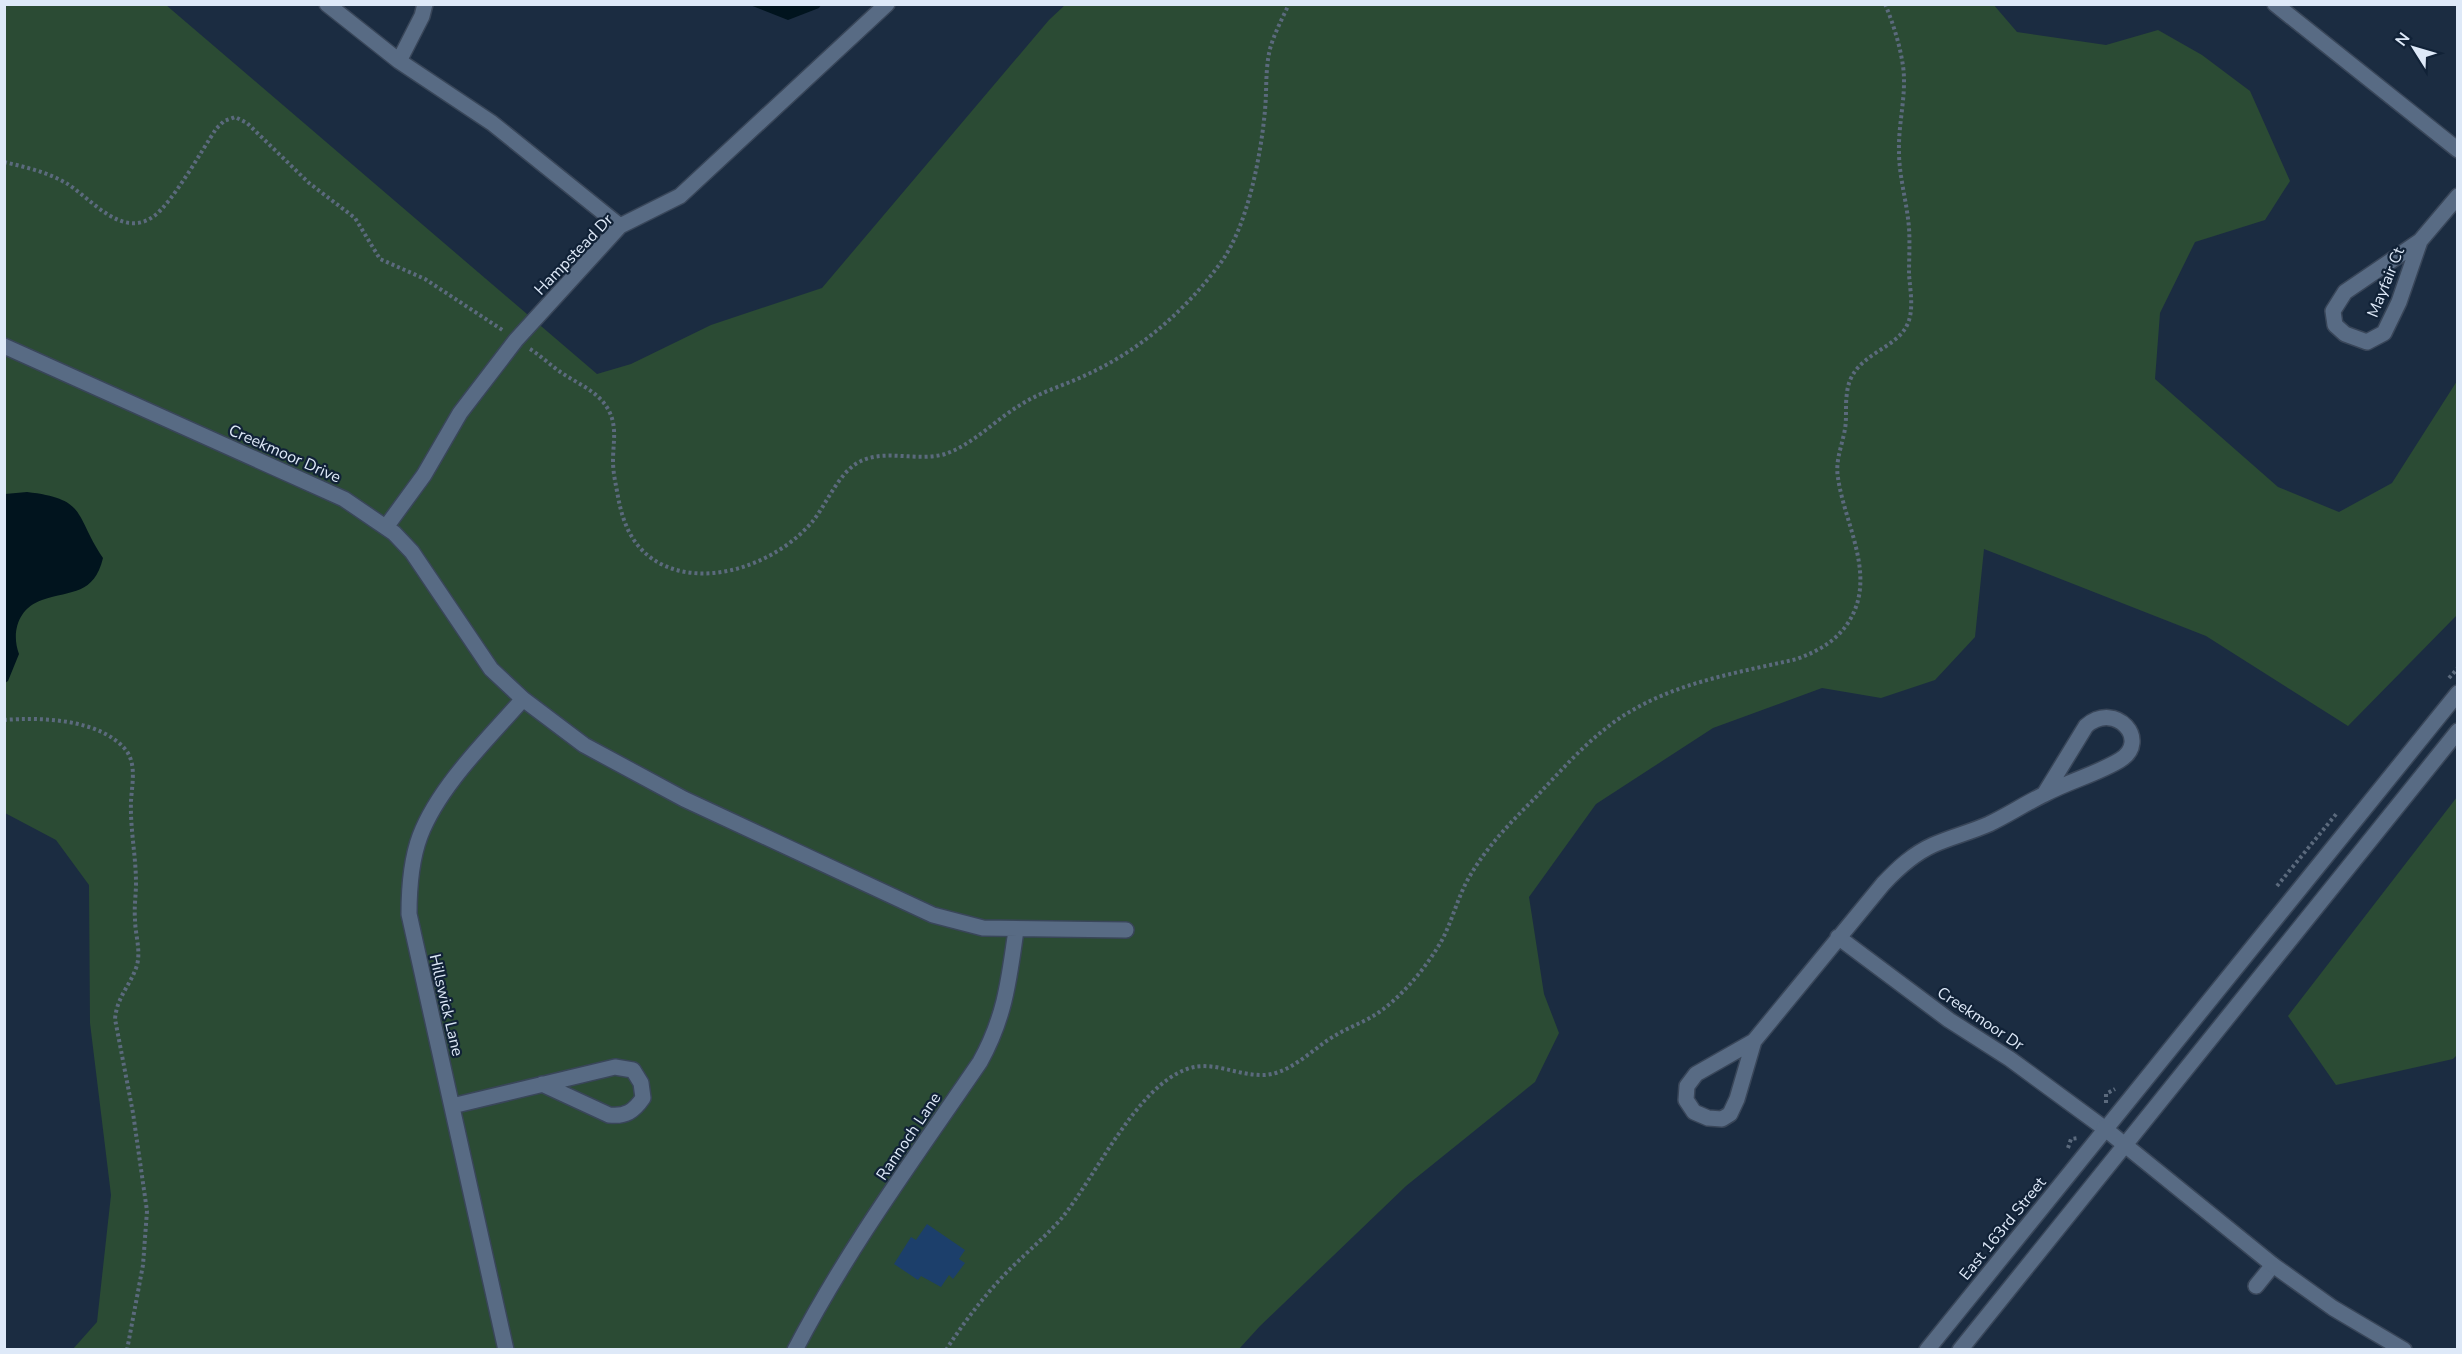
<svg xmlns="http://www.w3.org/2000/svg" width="2462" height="1354" viewBox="0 0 2462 1354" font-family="'Nunito Sans',sans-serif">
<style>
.green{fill:#2b4b34}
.water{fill:#01141e}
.building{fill:#1c3f6b}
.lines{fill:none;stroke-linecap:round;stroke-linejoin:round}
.minor-casing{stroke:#394659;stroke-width:18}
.tertiary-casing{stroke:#394659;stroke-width:18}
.path{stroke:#5b6a7d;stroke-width:4;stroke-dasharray:3 3;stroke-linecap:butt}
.minor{stroke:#586b84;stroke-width:15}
.tertiary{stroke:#586b84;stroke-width:15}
.labels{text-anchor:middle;stroke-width:4.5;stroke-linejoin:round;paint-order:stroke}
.street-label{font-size:16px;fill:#dee9f8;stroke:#112237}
</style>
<rect width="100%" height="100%" fill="#1b2c41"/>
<path class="green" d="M1993,4L2017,32L2106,45L2158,30L2202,55L2250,91L2290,181L2265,220L2195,242L2160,313L2155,379L2278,487L2339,512L2392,483L2457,381V615L2348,726L2206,636L1984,549L1975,637L1935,680L1881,698L1822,688L1713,728L1596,804L1529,897L1544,994L1559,1033L1535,1082L1406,1186L1260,1326L1239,1349H73L97,1322L111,1195L90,1023L89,885L56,840L5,813L4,5H166L597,374L631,364L711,325L822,288L1049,20L1065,5Z
M2457,797V1055L2453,1059L2336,1085L2288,1016Z"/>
<path class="water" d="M750,5H821L819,8L788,20Z
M27,492C88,499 74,515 103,558C94,595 72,590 42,600C18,608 11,633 19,654L8,681L5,683V494Z"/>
<path class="building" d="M927,1224L965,1250L959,1259L965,1263L953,1279L949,1275L941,1287L921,1276L918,1280L894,1264L911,1237L916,1240Z"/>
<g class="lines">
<defs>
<path id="minor" d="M327,4L399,61L492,123L620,226
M2275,4L2458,150
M399,61L422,16L425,4
M2420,241L2399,302L2384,333L2367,342L2345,334L2335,325L2333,311L2345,292L2420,241L2458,196
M4,346L344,499L394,533L412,552L491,669L523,699L584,745L684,799L933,915L983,928L1126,930
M386,527L424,475L460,413L516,340L620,226L680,196L887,4
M1838,937L1949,1020L2010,1059L2104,1128
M1754,1041L1696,1074L1687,1086L1686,1100L1694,1112L1708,1118L1722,1119L1730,1114L1737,1099L1754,1041L1883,884C1898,868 1913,854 1933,845C1951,837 1971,832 1989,824C2008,815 2026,803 2045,794C2069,781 2097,774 2120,760C2151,741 2116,700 2086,726L2045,793
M452,1106L615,1067L633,1070L641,1083L643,1098C634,1111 626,1117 609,1115L542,1084
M2256,1286L2273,1265
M506,1350L409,914C409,888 411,860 420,836C439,786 488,739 523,699
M795,1350C848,1248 916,1156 980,1062C1005,1017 1009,980 1016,930"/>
<path id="tertiary" d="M2104,1128L2273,1265L2333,1308L2404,1350
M1927,1350L2458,693
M1960,1350L2458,731"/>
</defs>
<use href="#minor" class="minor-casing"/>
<use href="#tertiary" class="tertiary-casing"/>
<path class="path" d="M4,162C25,167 47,172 66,183C91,198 122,240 154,216C173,202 202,150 216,129L224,121L235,117L247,123L309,183L355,218L380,259L425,279L504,331
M530,349C540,355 549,364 559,371C577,384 600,391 610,413C617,429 613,444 613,461C613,471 615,481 617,491C622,522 632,550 663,565C712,588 779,561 812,522C827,504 839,471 861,461C886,449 918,462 945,454C974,444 996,419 1022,404C1042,391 1066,385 1088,374C1141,350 1188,308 1222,261C1248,224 1261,155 1265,110C1267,89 1265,70 1270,49C1274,34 1282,19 1289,4
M2449,678L2458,668
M4,720C41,717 99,719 125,749C137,763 132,784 131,801C130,829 136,856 136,883C136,895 134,907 135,919C135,934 141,950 137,965C131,985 117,996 115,1019L133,1113L147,1211L143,1265L127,1350
M2277,886L2337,813
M2106,1103V1094L2115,1089
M2068,1148L2071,1139L2078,1138
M946,1350C964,1322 984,1296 1007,1272C1025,1254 1044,1238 1061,1219C1095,1178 1136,1087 1187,1069C1212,1060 1235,1075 1261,1075C1289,1076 1313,1048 1336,1035C1351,1026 1368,1021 1382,1010C1405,993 1428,965 1442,940C1452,921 1457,900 1467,881C1485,848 1511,822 1537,796C1566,765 1595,732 1631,711C1682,681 1741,672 1797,659C1818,651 1835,642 1848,623C1878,577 1845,526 1838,478C1835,461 1842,446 1845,429C1847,417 1845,405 1847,393C1851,353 1897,351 1908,323C1914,308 1910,290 1909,274C1909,259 1910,243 1909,228C1907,202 1899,177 1899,152C1898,123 1907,94 1903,66C1900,45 1893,23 1885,4"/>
<use href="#minor" class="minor"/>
<use href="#tertiary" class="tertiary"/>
</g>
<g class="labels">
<g class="street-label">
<text transform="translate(573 254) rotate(-46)" y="6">Hampstead Dr</text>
<text transform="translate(2385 282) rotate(-68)" y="6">Mayfair Ct</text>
<text transform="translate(285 453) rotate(24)" y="6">Creekmoor Drive</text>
<text transform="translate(447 1005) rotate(77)" y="6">Hillswick Lane</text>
<text transform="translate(1981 1018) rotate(34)" y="6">Creekmoor Dr</text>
<text transform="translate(908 1136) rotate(-56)" y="6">Rannoch Lane</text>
<text transform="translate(2002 1228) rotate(-51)" y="6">East 163rd Street</text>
</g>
</g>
<rect width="2462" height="1354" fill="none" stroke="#dee9f8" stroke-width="12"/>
<g transform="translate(2414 48) rotate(307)" stroke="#112237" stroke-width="4.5" paint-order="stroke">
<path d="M0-4.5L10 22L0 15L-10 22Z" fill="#dee9f8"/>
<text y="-9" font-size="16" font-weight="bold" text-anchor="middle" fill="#dee9f8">N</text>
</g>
</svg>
